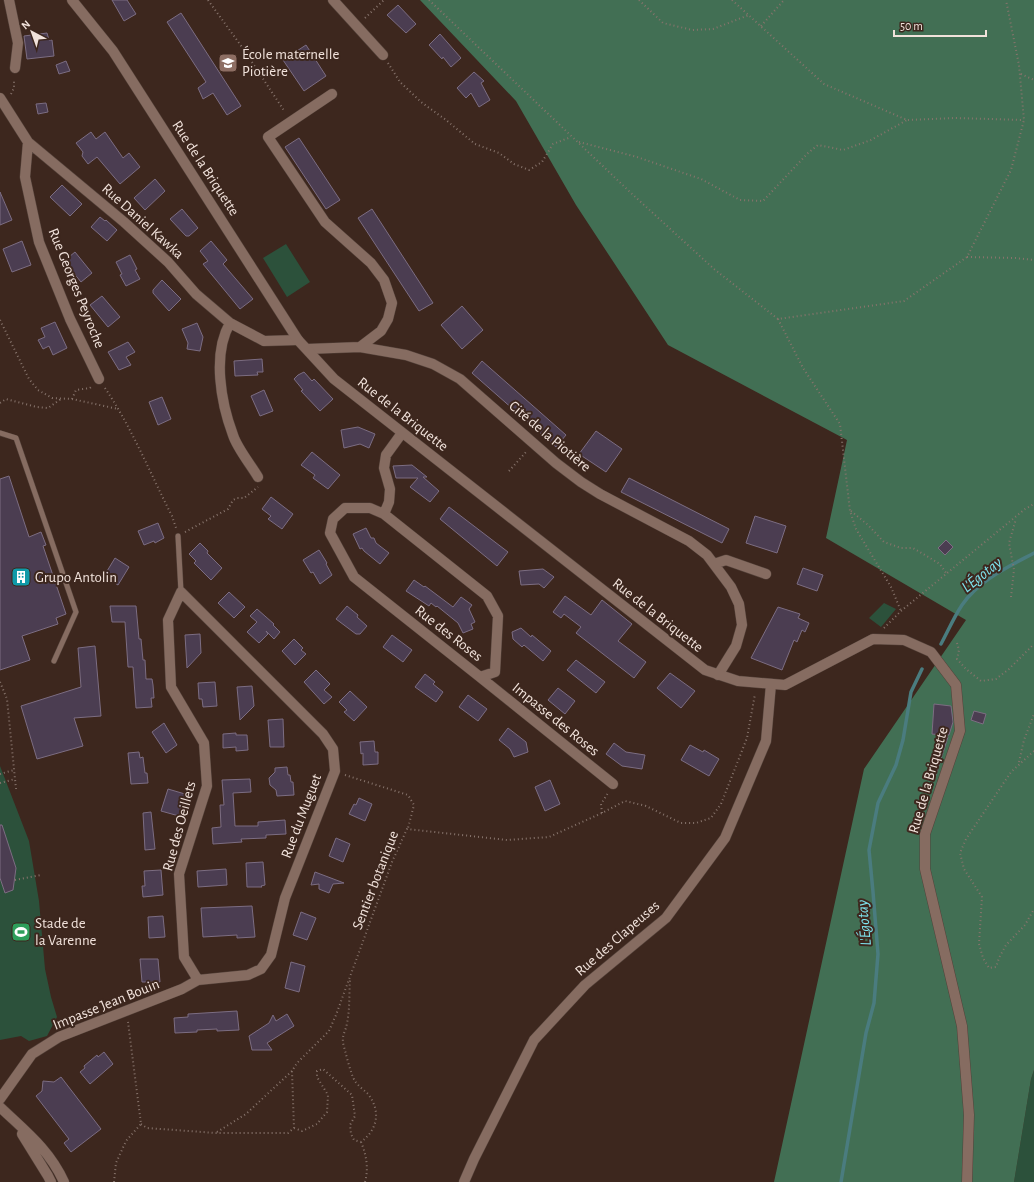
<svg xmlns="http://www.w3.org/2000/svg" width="1034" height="1182" viewBox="0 0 1034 1182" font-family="'Alegreya Sans',sans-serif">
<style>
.green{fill:#2c513b}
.forest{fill:#426f54}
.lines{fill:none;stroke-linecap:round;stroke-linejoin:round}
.stream{stroke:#4a7c7f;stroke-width:3.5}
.building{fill:#4b3d51;stroke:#7c6d82}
.service-casing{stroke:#54423a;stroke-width:6}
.minor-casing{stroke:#54423a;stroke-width:11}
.tertiary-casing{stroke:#54423a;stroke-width:11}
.secondary-casing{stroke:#54423a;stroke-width:11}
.path{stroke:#87746c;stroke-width:2;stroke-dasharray:1 3;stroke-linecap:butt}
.service{stroke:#866c61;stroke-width:5}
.minor{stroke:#866c61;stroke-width:10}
.tertiary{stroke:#866c61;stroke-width:10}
.secondary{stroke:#866c61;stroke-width:10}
.labels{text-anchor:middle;stroke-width:4;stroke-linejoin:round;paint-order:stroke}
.poi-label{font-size:15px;fill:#f1e2db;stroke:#3d271e;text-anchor:start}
.street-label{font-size:15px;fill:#f1e2db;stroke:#3d271e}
.water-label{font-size:16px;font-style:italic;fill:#7ee4ef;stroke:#3d271e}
</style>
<rect width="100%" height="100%" fill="#3d271e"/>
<path class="green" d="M286,244L310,282L287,297L263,258Z
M884,603L896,609L881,627L869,618Z
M0,766L29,841L39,901L45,969L51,997L57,1017L47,1036L29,1041L21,1036L0,1040Z
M1034,1070V1182H1014L1031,1079Z"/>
<path class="forest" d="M420,0H1034V1070L1031,1079L1014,1182H774L864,769L966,620L826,538L847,440L668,345L576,205L516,101Z"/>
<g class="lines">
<path class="stream" d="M941,644C948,631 954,617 962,605C979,580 1008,567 1034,553
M841,1182L866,1033L874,1003L878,954L873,892L869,850L878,803L896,765L903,740L911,692L922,669"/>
</g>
<path class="building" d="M112,0H127L136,14L124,21Z
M398,5L416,24L406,33L387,15Z
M181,13L241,106L227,115L213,93L203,99L198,88L206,82L167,22Z
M47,33L49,40H52L54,56L27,59L24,36Z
M440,34L461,58L451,67L443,57L442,59L429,45Z
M306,45L326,76L304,91L283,60Z
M66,61L70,71L59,74L56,65Z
M474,72L484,81L481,83L490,100L479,107L471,93L466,98L457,88Z
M46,103L48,112L38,114L36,104Z
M91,132L96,139L105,132L123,158L129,153L140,167L120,184L97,157L88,164L82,156L83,152L76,143Z
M299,138L340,200L326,209L285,147Z
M155,179L165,191L145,210L134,198Z
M62,185L82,204L70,216L50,197Z
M0,192L12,220L0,225Z
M182,209L198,228L189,236H186L170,219Z
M372,209L433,303L419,311L358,218Z
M100,217L105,221L106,220L117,230L107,241L91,227Z
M22,241L31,265L12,272L3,249Z
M211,241L227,260L223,264L253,299L240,309L203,264L208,261L200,251Z
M75,252L92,273L81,282L64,261Z
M130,255L137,269L135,270L140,279L126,286L120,275L122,274L116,262Z
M162,280L181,299L169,311L153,293V290Z
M102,296L120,317L108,327L90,305Z
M462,306L483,330L462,349L441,325Z
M55,322L67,348L53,355L49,346L43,349L38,340L45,337L41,328Z
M197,323L203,337L200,351L187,349L188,343L182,329Z
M128,342L135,352L126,357L131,365L119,370L108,352Z
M262,359L263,372H257L258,375L235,376L234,361Z
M482,361L566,435L556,447L472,373Z
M304,372L312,381L314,379L333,399L320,411L301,391L303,390L294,379L298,375Z
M264,390L273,411L260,416L251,396Z
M162,397L171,419L158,425L149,402Z
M358,427L375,434L369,448L360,444L344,448L341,430Z
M596,431L622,449L606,472L579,454Z
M312,452L340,475L328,489L313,478L315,475L301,465Z
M412,465L427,477H423L439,491L430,502L410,487L418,478H396L393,466Z
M9,476L29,537L41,532L46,545L43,546L66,614L56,618L58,624L22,636L30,660L0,670V479Z
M629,478L729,529L722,543L621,492Z
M271,497L293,514L282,529L268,519L271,516L262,509Z
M449,507L508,552L497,566L440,519Z
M755,516L786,526L777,553L746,543Z
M158,523L164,538L155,543L154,541L144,545L138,531Z
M366,528L371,538H374L376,543L389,553L380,564L364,551L362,548L360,549L353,534Z
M946,540L953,547L945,555L938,548Z
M200,543L208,551L207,553L222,568L211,580L194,563L196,561L189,554Z
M319,550L327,563L326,564L332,575L320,584L313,572L311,573L303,560Z
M115,558L129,567L118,585L104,576Z
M803,568L823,575L817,591L797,584Z
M543,569L554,577L544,588L539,584L521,585L519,571Z
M414,580L424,587L425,586L453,607L461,597L472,605L469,609L475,622L471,624L473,629L463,633L458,623L437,606L436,607L431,603L429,606L406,591Z
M229,592L245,607L234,618L218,603Z
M565,596L591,615L602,600L632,624L618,641L646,662L634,678L576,633L581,627L564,614L561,618L553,612Z
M110,606H136L139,639H141L143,660H145L146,679H152L153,685L154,698H151L152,707L136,708L133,667H128L125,622H112Z
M347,606L358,615L357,617L367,626L360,634H356L336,619Z
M778,607L800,614L798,618L809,623L805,632L802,630L797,642L794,640L782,670L751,658Z
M257,609L274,624L273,625L280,632L274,639L266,631L268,634L259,643L247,632L257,622L250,616Z
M521,628L531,637L532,635L551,651L543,661L524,645L522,647L513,639L512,632Z
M200,634L201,653L187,668L185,635Z
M392,635L412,650L403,662L383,647Z
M294,639L303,648L301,650L306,654L295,665L282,651Z
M95,646L101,716L74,718L83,746L37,759L21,706L81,687L78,648Z
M576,660L605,682L596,693L567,670Z
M316,670L330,684L324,690L332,697L324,704L304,682Z
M670,673L695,691L681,708L657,688Z
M425,674L435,682L433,684L443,692L436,702L415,687Z
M215,682L217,706L203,707L202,699H199L198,683Z
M252,686L254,706L240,720L237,687Z
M558,688L575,701L565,714L548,700Z
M350,691L367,707L354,721L344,712L347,710L339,702Z
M468,695L487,709L478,721L459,707Z
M934,704L951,706L953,722L949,735H944L948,737L934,781L928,780L932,756L942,735L932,734Z
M974,711L986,714L983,724L971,720Z
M283,719L284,747H270L268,720Z
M164,723L177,745L166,753L152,732Z
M508,728L526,742L528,752L514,757L510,749L499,740Z
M236,733V735H247L248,750L236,751V747L223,748V734Z
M374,741L375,752H378V764L363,765V753L361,754L360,742Z
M614,743L626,752L645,755L642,769L622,766L606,754Z
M690,745L703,752L704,750L719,759L709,776L681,760Z
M139,752L140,758L143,757L145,773H147L148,783L131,784L128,753Z
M287,767L288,775H290L291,782H293L294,795L277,796L276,790L270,785L269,778L275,772V768Z
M250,779L251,792L233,793L235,826H258V822L285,820L286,834L266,835V838L241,839L242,842L213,844L212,828L221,827L220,805H224L222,780Z
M550,780L560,804L545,811L535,787Z
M168,789L185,794L179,816L161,811Z
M359,798L372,804L365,821L349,814L354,804L356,805Z
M151,812L155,849L145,850L143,813Z
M0,825H2L16,868L13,890L5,893L0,878Z
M336,838L350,844L343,862L329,856Z
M263,862L265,885L261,886L262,887H247L246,863Z
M226,869L227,885L198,887L197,871Z
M161,870L163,895L143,897L142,886H145L144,871Z
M315,872L344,883L333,884L329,893L319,889V884L311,885Z
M252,906L255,937L237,938V935L203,937L201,908Z
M301,912L316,918L307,940L293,935Z
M163,916L165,937L149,938L148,917Z
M140,959H158L160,982H142Z
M291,962L305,966L299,992L285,988Z
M237,1011L239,1030L217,1031V1029L197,1030V1032L175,1033L174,1018L188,1017V1014Z
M287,1014L294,1026L267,1043L272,1050H252L249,1036L269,1023L273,1015L276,1021Z
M104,1052L113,1064L90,1084L80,1072L85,1068L84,1066L97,1055L98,1057Z
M61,1077L101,1129L71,1152L64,1143L69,1139L36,1096L42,1091L43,1081L54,1082Z"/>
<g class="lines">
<defs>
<path id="service" d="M0,433L16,438L76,612L54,661
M178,536L181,592"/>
<path id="minor" d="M9,0L18,43L15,68
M333,0L383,55
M0,98L28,142
M360,347L406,355L433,364L460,379L556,463L581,482L600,494L689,541L707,555L731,587L739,604L742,625L736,646L718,675
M307,349L360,347L381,331L388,319L392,303L384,280L371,263L325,222L268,137L332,94
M99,379L70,319L39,242L25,177L28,142L124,222L168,262L196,294L230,323
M258,477C251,465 237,448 233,435C221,403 212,354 230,323L264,341L298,340
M384,514L370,508H345L333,519L330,533L354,577L480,677L495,672L498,616L487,596L384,514L389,502L390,489L384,468L386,455L402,433
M714,564L726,560L766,574
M480,677L613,784
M0,1099L32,1054L59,1037L182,989L198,980L248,975L261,969L271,955L285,898L335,771L333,749L323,734L181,592L168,620L171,687L204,743L207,786L179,874L184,957L198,980
M0,1107C25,1131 49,1149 64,1182
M22,1134L48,1176L51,1182"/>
<path id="tertiary" d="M464,1182L474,1159L534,1040L585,985L666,918L725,838L766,741L771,684"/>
<path id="secondary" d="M72,0L113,51L298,340L334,379L705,670L738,681L785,685L873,639L904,640L931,652L956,685L960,731L925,834V869L962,1026L969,1115L967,1182"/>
</defs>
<use href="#service" class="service-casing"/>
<use href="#minor" class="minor-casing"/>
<use href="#tertiary" class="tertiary-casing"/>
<use href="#secondary" class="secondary-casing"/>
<path class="path" d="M208,0L244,50L285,112
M429,0L631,193L714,269L778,319L904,301L967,257L1011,170L1024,120L1019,65L1006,0
M639,0L663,23L692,30L713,29L749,15
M732,0L824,84L907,120L955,118L1024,120
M365,18L384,0
M761,26L784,0
M388,63L400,82L421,102L446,120L475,144L499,153L514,164L529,170L542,162L553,144L571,137
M1021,74L1034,80
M11,94L14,88V79
M579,142L637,157L701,179L740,200L763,201L808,153L818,145L843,150L871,140L907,120
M967,257L1015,258L1034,260
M778,319L803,368L840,424L850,511L856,529L891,587L901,611
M0,320L29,379L38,390L52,398L72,399L118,409
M105,388C132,428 150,473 172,516L176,528
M72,399L76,390L90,388L92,386
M0,403L6,399L37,407L48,408L61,399
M509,471L526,452
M851,511L868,525L884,542L901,548H913L940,564L946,573
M185,532L228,509L233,500L237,498H244L258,487
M1011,597L1014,570L1009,543L1016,519
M884,628L901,611L1025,509L1034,504
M957,643L959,650L957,659L966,669L981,681L996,679L1009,669L1034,644
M0,682L7,699L16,789
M1034,751L1011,772L966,839L960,853L964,869L982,897L979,944L983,958L989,968L996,967L999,958L1006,945L1025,925L1034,909
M1019,762L1024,740L1034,714
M0,774L14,770
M345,775L408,795L414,805L408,828
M0,783L15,779
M602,813L601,804L608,793
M15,880L41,875
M141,1124L147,1128L216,1133H288L294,1128L292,1071L297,1063L329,1031L336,1015L392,862L407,829L507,840L549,837L602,813L625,801L646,806L681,823H696L711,818L721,804L747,738L755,694
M294,1128L302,1131L317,1124L327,1112L328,1095L317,1077V1071L323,1069L352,1095L355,1116L350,1125L351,1134L354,1140L361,1142C378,1129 381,1111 368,1094C364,1090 358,1086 355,1081C351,1076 345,1050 343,1043C342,1034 346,1031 347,1023C350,1009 349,994 350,980
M217,1132L246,1114L292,1071
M361,1142C366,1154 369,1168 365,1182
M114,1182L116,1163L126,1141L141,1124L128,1022"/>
<use href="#service" class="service"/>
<use href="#minor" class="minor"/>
<use href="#tertiary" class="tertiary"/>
<use href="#secondary" class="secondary"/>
</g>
<defs>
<symbol id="school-square" viewBox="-11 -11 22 22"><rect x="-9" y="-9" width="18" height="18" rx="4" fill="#8d6e63" stroke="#3d271e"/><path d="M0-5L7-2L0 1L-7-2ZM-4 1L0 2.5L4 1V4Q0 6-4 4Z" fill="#fff"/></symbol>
<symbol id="building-square" viewBox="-11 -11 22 22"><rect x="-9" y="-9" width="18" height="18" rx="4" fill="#0f9aa8" stroke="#3d271e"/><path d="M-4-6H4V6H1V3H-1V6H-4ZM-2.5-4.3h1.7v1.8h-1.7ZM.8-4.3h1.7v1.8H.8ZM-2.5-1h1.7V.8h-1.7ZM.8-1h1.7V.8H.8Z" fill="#fff"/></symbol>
<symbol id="stadium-square" viewBox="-11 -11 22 22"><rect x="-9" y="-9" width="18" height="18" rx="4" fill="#2e9e5b" stroke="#3d271e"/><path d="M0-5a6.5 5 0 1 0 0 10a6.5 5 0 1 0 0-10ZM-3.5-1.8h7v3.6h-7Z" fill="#fff"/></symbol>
</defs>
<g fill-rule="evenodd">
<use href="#school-square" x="217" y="52" width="22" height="22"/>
<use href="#building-square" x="10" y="566" width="22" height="22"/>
<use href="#stadium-square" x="10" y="921" width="22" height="22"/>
</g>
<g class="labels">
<g class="poi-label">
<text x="242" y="59">École maternelle<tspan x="242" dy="17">Piotière</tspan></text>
<text x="35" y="582">Grupo Antolin</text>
<text x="35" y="928">Stade de<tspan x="35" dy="17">la Varenne</tspan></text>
</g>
<g class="street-label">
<text transform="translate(206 168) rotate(57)" y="5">Rue de la Briquette</text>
<text transform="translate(143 221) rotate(42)" y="5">Rue Daniel Kawka</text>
<text transform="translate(77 288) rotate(68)" y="5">Rue Georges Peyroche</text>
<text transform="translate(403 414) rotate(38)" y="5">Rue de la Briquette</text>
<text transform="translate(550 436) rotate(40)" y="5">Cité de la Piotière</text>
<text transform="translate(658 615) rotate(38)" y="5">Rue de la Briquette</text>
<text transform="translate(449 633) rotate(38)" y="5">Rue des Roses</text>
<text transform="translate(556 719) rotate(39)" y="5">Impasse des Roses</text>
<text transform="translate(928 780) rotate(-74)" y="5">Rue de la Briquette</text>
<text transform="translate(301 816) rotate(-69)" y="5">Rue du Muguet</text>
<text transform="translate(179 826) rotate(-75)" y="5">Rue des Oeillets</text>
<text transform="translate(375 880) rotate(-69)" y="5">Sentier botanique</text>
<text transform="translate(617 938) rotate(-41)" y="5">Rue des Clapeuses</text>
<text transform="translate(106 1004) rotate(-22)" y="5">Impasse Jean Bouin</text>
</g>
<g class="water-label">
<text transform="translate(981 574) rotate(-38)" y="6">L'Égotay</text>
<text transform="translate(863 923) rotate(-95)" y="6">L'Égotay</text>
</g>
</g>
<g transform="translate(32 32) rotate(319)" stroke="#3d271e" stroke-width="3" paint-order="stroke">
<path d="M0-3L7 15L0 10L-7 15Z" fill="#f1e2db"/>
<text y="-6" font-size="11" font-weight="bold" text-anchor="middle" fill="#f1e2db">N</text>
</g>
<path d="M894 30v6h92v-6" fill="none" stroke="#f1e2db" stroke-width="2"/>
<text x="900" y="30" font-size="12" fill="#f1e2db" stroke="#3d271e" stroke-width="3" paint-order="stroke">50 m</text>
</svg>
